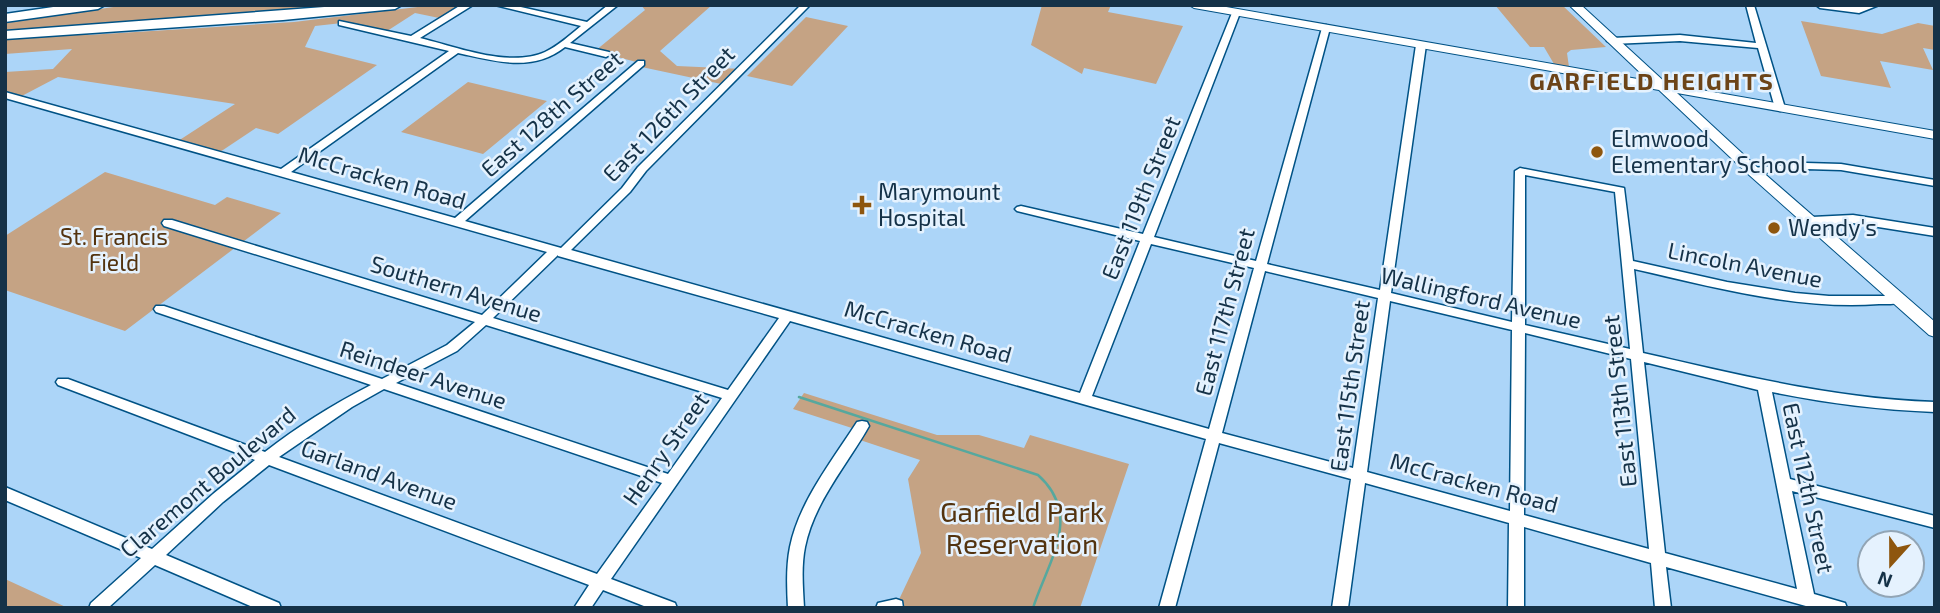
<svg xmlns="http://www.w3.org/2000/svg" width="1940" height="613" viewBox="0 0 1940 613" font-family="'Exo 2',sans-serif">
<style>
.green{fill:#c5a384}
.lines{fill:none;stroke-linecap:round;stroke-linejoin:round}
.stream{stroke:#56a89e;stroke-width:2.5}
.minor-casing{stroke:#005285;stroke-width:3}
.major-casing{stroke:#005285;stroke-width:2}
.highway-casing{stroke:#005285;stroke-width:3}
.minor{fill:#fff;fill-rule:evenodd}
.major{fill:#fff;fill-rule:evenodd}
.highway{fill:#fff;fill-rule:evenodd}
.poi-dot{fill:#8e560e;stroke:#e5f2fe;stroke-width:2.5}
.labels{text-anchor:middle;stroke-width:5;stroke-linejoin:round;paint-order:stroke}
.street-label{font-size:23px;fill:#153248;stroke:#e5f2fe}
.poi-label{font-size:23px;fill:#153248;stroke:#e5f2fe;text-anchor:start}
.park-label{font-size:23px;fill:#53330f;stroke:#e5f2fe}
.far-district-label{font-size:24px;font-weight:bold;letter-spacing:2px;fill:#6c4418;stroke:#e5f2fe}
.near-park-label{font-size:28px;fill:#53330f;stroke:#e5f2fe}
</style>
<rect width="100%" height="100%" fill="#acd5f8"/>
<path class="green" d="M127,5H358L5,31V23Z
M434,5H469L444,19L415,13L384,33L342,23L315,26L305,47L377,65L278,134L256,128L217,154L175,143L235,104L58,77L18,98L5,95V72L53,69L72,49L5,54V35L92,29L88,35L294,22Z
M641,5H712L660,51L677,66L743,69L726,85L637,66L640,63L595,51L645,10Z
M1042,5H1111L1108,12L1183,26L1156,84L1084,68L1082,74L1031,45Z
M1495,5H1562L1606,47L1571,50L1567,53L1569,67L1554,64L1544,47H1530Z
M806,17L848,26L792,86L747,76Z
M1801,21L1882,34L1918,23L1935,26V50L1923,48L1933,70L1880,61L1891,88L1821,76Z
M468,82L547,101L483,154L401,132Z
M105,172L215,205L227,197L281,213L125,331L5,290V236Z
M804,393L937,435H979L1024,448L1030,435L1129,464L1080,608H895L921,553L908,479L920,460L854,438L858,430L793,409Z
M5,578V579L68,608H5Z"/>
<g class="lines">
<path class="stream" d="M799,397L1038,475C1084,516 1047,563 1033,608"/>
<defs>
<path id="minor" d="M461,5H473L420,38C457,47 509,68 545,52C558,46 570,35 581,26L495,5H512L587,22L608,5H618L570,43L609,52L611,54L606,57L565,47C532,73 495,61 458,53L291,172L455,218L638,61H644V65L465,221L561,248L622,188L638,167L801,5H810L646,171L630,192L571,250L1080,393L1140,241L1017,211L1015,209L1017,207L1021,206L1143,234L1232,13L1236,10L1240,13L1154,237L1256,261L1322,28L1326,25L1330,28L1267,264L1380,290L1416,45L1418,43H1424L1426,45L1391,293L1512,322L1515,171L1520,168L1624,188L1633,261L1727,282L1795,293L1829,296H1902L1904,299C1898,305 1888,304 1879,304C1796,310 1714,287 1634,269L1643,353C1740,375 1835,399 1935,402V412C1880,410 1826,403 1772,392L1790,479L1935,516V528L1792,491L1814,594L1845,603L1847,608H1813L1666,567L1671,608H1655L1651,563L1524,527V608H1508L1509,523L1365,483L1348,608H1332L1351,479L1219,443L1175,608H1159L1206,439L790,321L611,579L675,603L677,608H649L603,590L591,608H574L589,585L269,465L223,502L166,555L279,603L281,608H255L155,565L108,608H89L91,603L141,558L5,500V487L152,549L213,494L255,460L58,385L56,382L58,379H68L265,452C298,426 334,404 371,385L156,312L154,309L156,306H164L382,379L447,345L475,322L164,226L162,223L164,220H172L482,315L547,252L5,98V92L281,169L449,51L339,25V21L411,36ZM1525,175L1615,192L1630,349L1525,325ZM1151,244L1254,268L1209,429L1092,396ZM558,255V256L779,318L728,390L493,318ZM1265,271L1378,298L1353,468L1222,433ZM1390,301L1512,330L1510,511L1367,472ZM486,325L722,398L668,474L396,383L457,351ZM1525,333L1631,359L1649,549L1524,515ZM1644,362L1758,390L1797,589L1665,553ZM384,389L662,483L597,574L279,457L352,407Z
M1746,5H1754L1785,108L1783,110L1780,111L1775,108L1758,48L1680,41L1612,44L1607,41L1612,38L1680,35L1756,43Z
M1816,5L1859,7L1879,5L1859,13L1820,8Z
M1806,163L1841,164L1935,180V186L1841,170L1806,169L1753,174L1748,171L1753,168Z
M1853,215L1935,228V236L1853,223L1812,225L1806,221L1812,217Z
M862,421L867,422L869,426C847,465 814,502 805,547C801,567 803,588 804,608H788C787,588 786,567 790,547C799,502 832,461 857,422Z
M896,599L902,601L903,608H876L878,603Z"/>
<path id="major" d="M1189,5H1215L1649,81L1569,5H1581L1667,84L1935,131V139L1677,93L1758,168L1935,322V337L1929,335L1748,174L1659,90L1194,8Z"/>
<path id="highway" d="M67,5H105L98,9L5,22V14Z
M351,5H402L395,9L283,20L5,39V31Z"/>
</defs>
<use href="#minor" class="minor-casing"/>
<use href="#major" class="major-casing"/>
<use href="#highway" class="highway-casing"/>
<use href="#minor" class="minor"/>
<use href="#major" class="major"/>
<use href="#highway" class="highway"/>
</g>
<g class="poi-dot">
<circle cx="1597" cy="152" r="7"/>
<path d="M858.5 194.5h7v7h7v7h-7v7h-7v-7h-7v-7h7z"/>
<circle cx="1774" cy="228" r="7"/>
</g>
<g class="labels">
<g class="street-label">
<text transform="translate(552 114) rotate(-41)" y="8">East 128th Street</text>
<text transform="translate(669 114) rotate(-46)" y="8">East 126th Street</text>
<text transform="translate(382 178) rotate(16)" y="8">McCracken Road</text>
<text transform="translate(1141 198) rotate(-68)" y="8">East 119th Street</text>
<text transform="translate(1745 265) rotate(11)" y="8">Lincoln Avenue</text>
<text transform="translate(456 289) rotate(17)" y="8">Southern Avenue</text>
<text transform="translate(1481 298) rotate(13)" y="8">Wallingford Avenue</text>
<text transform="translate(1225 312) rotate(-75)" y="8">East 117th Street</text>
<text transform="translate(928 332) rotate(16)" y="8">McCracken Road</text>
<text transform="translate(423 375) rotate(18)" y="8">Reindeer Avenue</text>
<text transform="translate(1350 386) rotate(-82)" y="8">East 115th Street</text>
<text transform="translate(1620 401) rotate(-96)" y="8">East 113th Street</text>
<text transform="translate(666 449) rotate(-55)" y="8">Henry Street</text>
<text transform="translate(379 475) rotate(20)" y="8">Garland Avenue</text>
<text transform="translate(208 482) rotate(-40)" y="8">Claremont Boulevard</text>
<text transform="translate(1474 483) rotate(15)" y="8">McCracken Road</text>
<text transform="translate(1808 488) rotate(78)" y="8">East 112th Street</text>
</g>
<g class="poi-label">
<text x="1611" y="147">Elmwood<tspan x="1611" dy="26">Elementary School</tspan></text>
<text x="878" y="200">Marymount<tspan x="878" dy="26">Hospital</tspan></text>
<text x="1788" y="236">Wendy's</text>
</g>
<g class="park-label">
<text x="114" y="245">St. Francis<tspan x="114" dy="26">Field</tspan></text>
</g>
<g class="far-district-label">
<text x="1652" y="90">GARFIELD HEIGHTS</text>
</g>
<g class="near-park-label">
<text x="1022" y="522">Garfield Park<tspan x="1022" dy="32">Reservation</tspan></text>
</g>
</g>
<rect width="1940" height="613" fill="none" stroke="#153248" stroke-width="14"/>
<g transform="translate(1891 564) rotate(201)"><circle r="33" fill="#e5f2fe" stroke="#92a5b5" stroke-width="2"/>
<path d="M0-5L12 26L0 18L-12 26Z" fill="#8e560e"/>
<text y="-10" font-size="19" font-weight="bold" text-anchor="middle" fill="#153248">N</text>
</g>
</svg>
